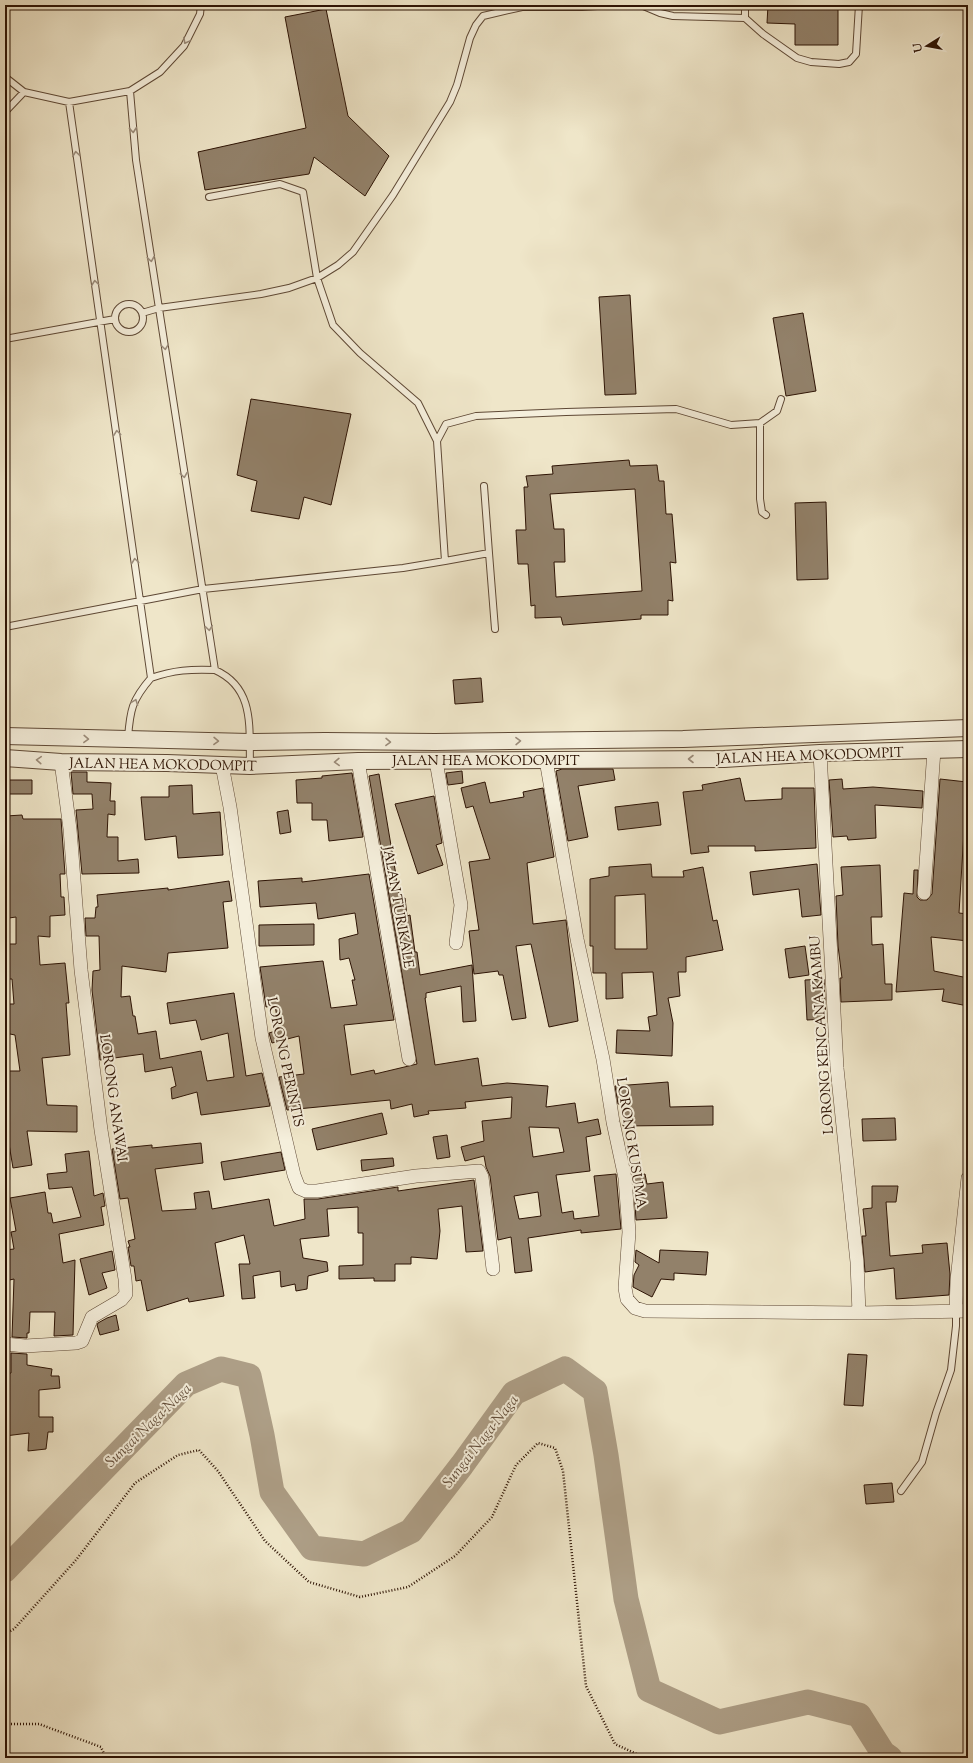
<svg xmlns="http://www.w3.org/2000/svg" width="973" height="1763" viewBox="0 0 973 1763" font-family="'Sorts Mill Goudy',serif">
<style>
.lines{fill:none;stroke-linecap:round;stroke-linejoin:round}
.river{stroke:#ad9e86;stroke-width:25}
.building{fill:#92816a;stroke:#2d1304;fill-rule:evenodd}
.service-casing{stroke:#5e4835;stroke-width:8}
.minor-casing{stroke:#5e4835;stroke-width:14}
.tertiary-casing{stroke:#5e4835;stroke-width:18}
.path{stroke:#2d1304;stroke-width:2.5;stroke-dasharray:1 2;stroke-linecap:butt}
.service{stroke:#f5efdc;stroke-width:6}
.minor{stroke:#f5efdc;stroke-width:13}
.tertiary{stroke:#f5efdc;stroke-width:16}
.oneway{stroke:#9b8c7b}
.labels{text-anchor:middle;stroke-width:4;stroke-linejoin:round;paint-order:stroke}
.street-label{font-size:14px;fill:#2d1304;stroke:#f5efdc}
.water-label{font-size:15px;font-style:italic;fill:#604b38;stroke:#f5efdc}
</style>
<rect width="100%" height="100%" fill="#efe6c9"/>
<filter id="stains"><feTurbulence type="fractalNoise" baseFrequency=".005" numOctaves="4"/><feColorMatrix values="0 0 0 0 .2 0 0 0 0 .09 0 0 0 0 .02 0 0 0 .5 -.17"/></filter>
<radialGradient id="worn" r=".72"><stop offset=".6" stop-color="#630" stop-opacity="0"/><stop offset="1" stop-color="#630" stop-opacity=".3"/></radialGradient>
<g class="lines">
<path class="river" d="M5,1570L186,1384L221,1369L249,1376L262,1435L272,1492L312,1548L364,1554L411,1531L462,1465L514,1393L565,1369L595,1391L606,1455L626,1599L649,1690L719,1722L808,1702L859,1715L883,1753L890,1758"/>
</g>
<path class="building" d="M768,5H838V45H795V24L767,23Z
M326,9L348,116L389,156L365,196L314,157L309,174L205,190L198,152L306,128L285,17Z
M630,295L636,394L605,395L599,297Z
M803,313L816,391L786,396L773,318Z
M251,399L351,414L331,505L304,497L299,519L251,511L257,481L237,475Z
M629,460L630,466L657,465L659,481H664L666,514H672L676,563L670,562L673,601L668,600V615H641V619L563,625L561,617L535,618V605L531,606L528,564H518L516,530H526L524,487H528L526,476L553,474L552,466ZM635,489L642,591L556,597L554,562H565L564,529H554L550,494Z
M826,502L828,579L797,580L795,503Z
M481,678L483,702L455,704L453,680Z
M562,769H613L615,780L578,786L588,837L568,841L556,771Z
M462,771L463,783L448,785L446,773Z
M71,772H87V782L111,783L110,801H115V815L108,814L107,837H118V861L138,859L139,873L82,874L76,810L93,809L92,794H73Z
M352,773L363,837L329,841L327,820H312V803H297L296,780L322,778V776Z
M379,774L400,899L405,898L407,916L410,915L415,952H417L420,975L472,965L476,1021L463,1022L461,986L426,993V998H425L435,1065L478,1058L482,1086L507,1083L548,1086L546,1107L575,1103L578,1123L598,1119L601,1134L586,1137L590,1171L556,1175L562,1213L573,1211L574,1219L599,1216L594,1176L616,1174L621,1229L581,1233V1230L528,1238L532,1271L515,1273L511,1237L498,1240L490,1176L486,1167L484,1156L465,1161L461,1147L484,1141L482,1121L511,1118L512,1097L465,1102L466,1108L428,1111L429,1114L414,1117L412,1104L391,1109L390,1100L287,1110L279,1077L304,1074L299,1036L272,1043L269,1033L279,1030L275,1005L266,1007L260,967L323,961L331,1008L357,1005L352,980H355L349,958L340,960L339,939L358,934L355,913L318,919L316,903L260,907L258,881L302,878V882L369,874L394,1020L344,1025L351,1075L374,1070L375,1074L417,1064L369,776ZM529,1127L559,1128L564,1152L533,1157ZM538,1192L541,1216L519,1219L514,1196Z
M740,778L745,801L782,799V788H814L816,848L755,851V846H708L709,852L691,854L683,792L703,790L702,785Z
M842,779L843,789L873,787L923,791L922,808L875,805L876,838L848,840L847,836L833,837L829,780Z
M940,779L967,782L959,913L968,914V941L931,937L934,971L968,978V1006L942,1001L944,989L896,992L904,893L913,894L914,870H918L917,897L920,900H927L932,894Z
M5,780H32V794H5Z
M485,782L490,803L524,797L523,792L543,788L554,857L527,863L533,924L566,920L578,1021L549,1027L531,944L516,946L526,1018L512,1020L503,975H499L498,971L474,974L469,931L479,930L469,862L490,859L473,806L466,808L461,788Z
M192,785L193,814L220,812L223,855L178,858L176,836L145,840L141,797H169V786Z
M434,796L442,843L436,845L443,865L418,874L395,804Z
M658,802L661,825L618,830L615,807Z
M288,810L291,832L280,834L277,812Z
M22,815L23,819H61L65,874H60L61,897H64L65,915L50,916V937L38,936L40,965L65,963L69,1003H66L70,1055L42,1058L47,1105L77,1106V1132L27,1131L32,1165L13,1168L5,1120V1071H20L15,1035L5,1033V1004H14L12,979H7L5,944H16V917L9,918L8,892L5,871V855H9L6,816Z
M651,864L652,877H684L683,871L703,867L713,921L717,920L723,950L686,957V972H678L680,996L668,998L673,1023L672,1056L616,1053L617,1030L650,1031L648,1017L657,1015L653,972L622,973L623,998L606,999V973H593V946H590V879L609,876V867ZM645,894L647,949H615V896Z
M817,864L821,915L802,917L799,889L753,895L750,872Z
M880,865L882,917H871L872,945L883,944L885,984H892V1000L841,1002L840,978H842L838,946L836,896L843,895L841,867Z
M229,881L232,901L223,902L228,948L168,953L166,972L122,966L121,997L130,996L133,1016H135L138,1034L156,1031L160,1059L201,1051L207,1081L234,1077L228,1033L201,1040L196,1020L170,1024L167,1003L234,993L246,1076L262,1073L270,1106L201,1115L197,1092L172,1099L171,1088L176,1086L172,1067L145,1072L143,1054L100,1060L92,990L93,971L100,970L99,936H86L85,918H95L96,907H98L97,895L168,888V890Z
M314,924V945L259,946V925Z
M805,946L809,975L789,978L785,949Z
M824,979L826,1019L807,1020L805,980Z
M668,1082L670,1107L713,1106V1125L623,1126L624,1103L618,1104L615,1086Z
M382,1113L387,1134L317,1150L312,1129Z
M895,1118L896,1140L863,1141L862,1119Z
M447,1135L450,1157L437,1159L433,1137Z
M201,1143L203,1163L155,1169L162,1211L196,1209L194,1193L209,1191L212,1209L269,1199L274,1226L305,1219L304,1199H318L398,1187V1191L474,1180L483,1251L466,1252L462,1206L438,1209L440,1231L437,1259L411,1257V1264H395V1281H374V1278L339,1279V1266L363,1265V1233H358V1207L327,1209L329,1236L300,1239L303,1258L327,1262L328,1271L308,1276L307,1289L296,1291L295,1284L281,1287L280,1271L253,1276L255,1298L242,1299L239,1264H250L244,1235L215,1243L224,1296L189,1302L188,1298L147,1311L141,1280L136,1281L134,1266H131L128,1247H130L128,1241L135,1239L128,1198L120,1199L112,1149L152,1145V1148Z
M89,1151L94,1196L103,1193L105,1206L101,1207L104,1225L59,1234L63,1263L75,1260L73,1335L54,1336L55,1312H30L29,1333H27V1338L12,1337L14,1279L5,1281V1250L14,1249L11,1232L16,1231L10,1198L45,1192L48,1213H51L53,1223L81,1217L72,1187L49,1189L47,1174L67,1172L65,1154Z
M281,1152L285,1170L224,1180L221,1162Z
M393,1158L394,1166L362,1171L361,1160Z
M645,1174L647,1184L663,1182L667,1218L636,1220L633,1176Z
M872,1186H898L896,1202H886L890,1256L923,1253L922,1245L947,1243L950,1274L949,1295L896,1299L894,1268L865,1272L862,1236H866L863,1209L872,1208Z
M636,1250L659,1263L660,1250L708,1252L706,1275L674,1273V1280L661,1279L652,1297L633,1287L634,1275L639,1265L635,1262Z
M112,1251L115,1270L102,1273L107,1288L89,1295L80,1259Z
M116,1315L119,1330L100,1335L97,1325L98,1323L107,1318Z
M11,1353L27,1354V1365L52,1369L51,1376H59L60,1388L39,1390V1417H53V1432H48L46,1449L28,1451L29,1433L5,1436V1374L11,1373Z
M848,1354L867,1355L863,1406L844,1405Z
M892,1483L894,1502L866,1504L864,1485Z"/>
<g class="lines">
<defs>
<path id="service" d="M641,5L660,13L673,16L745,18L763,34L797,58L811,62L839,64L849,62L856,54L859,5
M742,5L745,9V18
M5,77L24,92L69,102L130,91L160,72L184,46L200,14L201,5
M130,91L136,160L215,670C255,688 249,727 250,765
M69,102L151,678C132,700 130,710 128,738
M5,112L24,92
M209,197L280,184L303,192L317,278L333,325L360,353L418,403L437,441
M115 318a14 14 0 1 1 28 0a14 14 0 1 1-28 0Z
M142,313L159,308L261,294L289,288L317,278L338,265L353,252L393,195L450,102L457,85L470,38L476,25L483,16L522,7H582L613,5
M5,339L115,319
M760,423L777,411L781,399
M489,553L495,629
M445,561L489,553L484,486
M5,627L203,589L403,568L445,561L437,441L446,424L476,416L566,412L676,409L731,425L760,423V499L762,512L766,515
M151,678C174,670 191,669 215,670
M901,1491L922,1462L936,1413L951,1370L956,1326V1311"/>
<path id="minor" d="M820,753L837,1068L857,1262L859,1313
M546,760L577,939L603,1059L613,1122L625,1178L629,1232L625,1288L627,1299L635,1308L645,1311L859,1313L968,1311
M358,761L409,1059
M436,761L461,905L456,943
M222,765L230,807L262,1038L294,1175L299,1188L306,1191H317L416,1176L479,1171L482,1177L493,1269
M924,893L934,750
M956,1311L957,1280L968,1178
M5,1344L25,1346L76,1343L82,1341L92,1317L121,1300L126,1294L125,1279L101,1130L81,970L70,829L61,762"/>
<path id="tertiary" d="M5,736L249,742L325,741L435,742L683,739L968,728
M5,758L61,762L167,763L250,766L358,761L724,759L820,753L968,749"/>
</defs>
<use href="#service" class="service-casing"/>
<use href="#minor" class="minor-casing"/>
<use href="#tertiary" class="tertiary-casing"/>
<path class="path" d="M5,1634L14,1629L76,1560L135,1483L178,1455L199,1450L218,1471L265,1541L309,1582L360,1597L408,1587L455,1556L492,1517L516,1465L538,1443L555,1448L563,1471L586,1686L615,1744L645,1758
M5,1724H39L101,1747L106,1758"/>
<use href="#service" class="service"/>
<use href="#minor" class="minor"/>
<use href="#tertiary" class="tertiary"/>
</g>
<defs><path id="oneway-chevron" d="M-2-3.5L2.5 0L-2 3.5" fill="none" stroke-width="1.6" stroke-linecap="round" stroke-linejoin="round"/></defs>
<g class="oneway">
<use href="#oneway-chevron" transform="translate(186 41) rotate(118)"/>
<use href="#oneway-chevron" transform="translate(133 130) rotate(85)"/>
<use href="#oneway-chevron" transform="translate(76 154) rotate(-98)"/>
<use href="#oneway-chevron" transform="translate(151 259) rotate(81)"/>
<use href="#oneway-chevron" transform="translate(95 283) rotate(-98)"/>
<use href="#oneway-chevron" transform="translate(165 347) rotate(82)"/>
<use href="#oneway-chevron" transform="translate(117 433) rotate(-98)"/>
<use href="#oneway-chevron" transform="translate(184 475) rotate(81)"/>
<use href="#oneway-chevron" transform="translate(135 561) rotate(-98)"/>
<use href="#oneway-chevron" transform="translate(209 628) rotate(82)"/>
<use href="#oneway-chevron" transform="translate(135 702) rotate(-69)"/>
<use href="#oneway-chevron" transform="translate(86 739) rotate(2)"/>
<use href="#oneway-chevron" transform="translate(216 741) rotate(1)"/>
<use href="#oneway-chevron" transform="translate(518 741) rotate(-1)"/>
<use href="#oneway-chevron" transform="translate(388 742) rotate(1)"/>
<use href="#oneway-chevron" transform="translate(691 759) rotate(180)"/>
<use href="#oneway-chevron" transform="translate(39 760) rotate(-176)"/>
<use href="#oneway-chevron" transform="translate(337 762) rotate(178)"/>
</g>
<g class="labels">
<g class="street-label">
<text transform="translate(810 755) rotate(-2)" y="5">JALAN HEA MOKODOMPIT</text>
<text x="486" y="765">JALAN HEA MOKODOMPIT</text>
<text transform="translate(163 764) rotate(1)" y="5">JALAN HEA MOKODOMPIT</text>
<text transform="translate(399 907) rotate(80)" y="5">JALAN TURIKALE</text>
<text transform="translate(821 1035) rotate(-94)" y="5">LORONG KENCANA KAMBU</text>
<text transform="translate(286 1062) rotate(78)" y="5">LORONG PERINTIS</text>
<text transform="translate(114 1098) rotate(82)" y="5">LORONG ANAWAI</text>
<text transform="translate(632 1143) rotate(81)" y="5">LORONG KUSUMA</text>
</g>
<g class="water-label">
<text transform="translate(148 1425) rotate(-44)" y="5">Sungai Naga-Naga</text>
<text transform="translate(480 1441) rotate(-52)" y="5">Sungai Naga-Naga</text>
</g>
</g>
<rect width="973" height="1763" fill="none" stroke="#efe6c9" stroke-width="20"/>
<rect x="6" y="6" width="961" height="1751" fill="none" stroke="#2d1304" stroke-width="2"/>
<rect x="10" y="10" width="953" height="1743" fill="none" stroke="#2d1304"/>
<g transform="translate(927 46) rotate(259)" stroke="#f5efdc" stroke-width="3" paint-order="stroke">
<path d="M0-3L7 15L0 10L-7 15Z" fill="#2d1304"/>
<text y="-6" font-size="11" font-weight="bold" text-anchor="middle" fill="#2d1304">U</text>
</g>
<rect width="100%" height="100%" filter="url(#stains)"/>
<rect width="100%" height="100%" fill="url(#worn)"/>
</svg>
